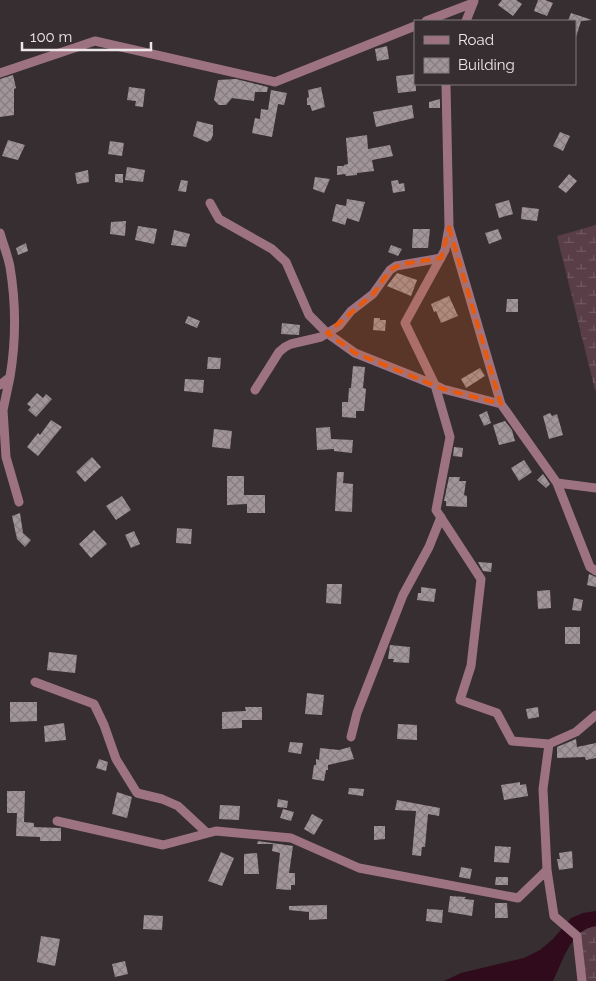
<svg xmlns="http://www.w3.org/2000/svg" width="596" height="981" viewBox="0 0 596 981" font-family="Raleway,sans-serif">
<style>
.wetland{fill:url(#wetland-marsh)}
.water{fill:#300b1b}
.building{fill:url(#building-cross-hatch)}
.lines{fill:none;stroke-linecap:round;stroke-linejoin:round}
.minor{stroke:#9d7381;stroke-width:9}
.marked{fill:#e8590c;fill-opacity:0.2;stroke:#e8590c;stroke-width:4;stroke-dasharray:10 6;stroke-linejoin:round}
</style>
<defs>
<pattern id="wetland-marsh" width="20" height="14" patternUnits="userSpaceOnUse" patternTransform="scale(1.25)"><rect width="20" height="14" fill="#593d47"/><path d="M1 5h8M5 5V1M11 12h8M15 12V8" fill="none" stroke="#715962"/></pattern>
<pattern id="building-cross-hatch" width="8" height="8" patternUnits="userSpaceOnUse" patternTransform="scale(1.25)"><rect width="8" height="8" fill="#a19599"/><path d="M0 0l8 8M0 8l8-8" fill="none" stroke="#867d80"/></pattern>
</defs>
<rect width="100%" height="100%" fill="#372e31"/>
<path class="wetland" d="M596,225V390H595L557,236Z
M596,926V981H586L582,939L579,932L587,928Z"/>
<path class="water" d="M596,911V926C571,929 563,961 553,981H444L461,973L524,958L540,950L553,939L571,918L583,913Z"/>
<path class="building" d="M502,0H516L522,4L513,16L498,5Z
M538,0H545L553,3L547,16L534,11Z
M571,13L592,20L581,21L576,37L575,21H568Z
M387,46L389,59L377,61L375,49Z
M415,74L416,91L398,93L396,76Z
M13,75L16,88L14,89V115L0,117V79Z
M236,79L268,87L267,92H255L254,101L232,98L226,105H219L214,100L218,80Z
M129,87L145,89L143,107L135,106L136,101L127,100Z
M321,87L325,107L312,111L310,105H307V98L309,97L308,90Z
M271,90L287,93L284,105L278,104L272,137L252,133L255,118L260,119L261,109L268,110Z
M440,99V108H429V102Z
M412,105L414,118L376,127L373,112Z
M197,121L213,125V135L211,140L207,142L193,136Z
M560,132L570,136L563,151L553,146Z
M367,135L368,149L390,145L393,156L372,160L374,171L357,173V175L346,176L345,174L337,175V166H344V165L348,164L346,138Z
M8,140L25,145L18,160L2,156Z
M110,141L124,143L122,156L108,154Z
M127,167L145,170L143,182L125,180Z
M88,170L89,182L77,184L75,173Z
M115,174H123V183L115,182Z
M569,174L577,181L566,193L558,187Z
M315,177L330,179L324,193L313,189Z
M181,180L188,181L186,192L178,191Z
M398,180L399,184L404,183L405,191L393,193L391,181Z
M347,199L365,202L359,222L347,218L345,225L332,221L336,204L346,206Z
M509,200L513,214L499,218L495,204Z
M522,207L539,209L537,221L521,219Z
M126,221L125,236L110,234L111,222Z
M138,226L157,229L154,244L135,240Z
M413,229H430L428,248H412Z
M498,229L502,239L489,244L485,233Z
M174,230L190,234L186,247L171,245Z
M26,243L28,251L18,255L16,248Z
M391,245L402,249L398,256L388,252Z
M397,273L417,280L411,296L387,286Z
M449,296L458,316L441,323L436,311L434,312L431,304Z
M507,299H518V312H506Z
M188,316L200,321L197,328L185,323Z
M374,318H380V320H386L385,331L373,330Z
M282,323L300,325L299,335L281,334Z
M208,357L221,358L220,369H207Z
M353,366L365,367L363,388L366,389L364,411H356V418L342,417V402H348L349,388H351Z
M480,368L485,376L466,388L461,379Z
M185,379L204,380L203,393L184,391Z
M37,393L43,398L46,394L52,399L36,417L28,410L31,407L27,404Z
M487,411L491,423L484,426L479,415Z
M550,413L552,416L557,414L563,435L549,439L543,416Z
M51,420L62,427L38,456L27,447L38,433L40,435Z
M505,421L512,430L515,441L499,445L493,425Z
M330,427L331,439L353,440L352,453L334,451V449L317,450L316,428Z
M214,429L232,431L230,449L212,447Z
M454,447L463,448L462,457L453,456Z
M92,457L101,467L85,482L76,472Z
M524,460L532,472L519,481L511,468Z
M337,472H344L343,483L353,484L352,512L335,511Z
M543,474L550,484L546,488L537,480Z
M227,476H244V495H265V513H247V504L227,505Z
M449,477H460L459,481H466L464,495L467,496V507L446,506V501H444Z
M122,496L131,510L116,520L106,506Z
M20,513L23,533L31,540L25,547L17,539L12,516Z
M177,528L192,529L191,544L176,543Z
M94,530L107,544L91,558L79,544Z
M134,531L140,544L131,548L125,535Z
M478,562L492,563L491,572L483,571Z
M589,574L596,577V587L587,585Z
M327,584H342L341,604L326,603Z
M421,587L436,589L434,602L417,600L418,593H421Z
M550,590L551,608L538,609L537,591Z
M574,598L583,600L581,611L572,610Z
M565,627H580V644H565Z
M390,645L410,647L409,663L393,662L394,659H388Z
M49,652L77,655L75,673L47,670Z
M307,693L324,695L322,715L305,714Z
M10,702H37V721L10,722Z
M245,707H262V720H242V728L222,729V712L246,711Z
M538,707L539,717L528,719L526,709Z
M64,723L66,740L45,742L44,726Z
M398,724L417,725V740L397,739Z
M576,739L577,747L596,743V758L586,760L585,757L557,758V747Z
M290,742L303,743L301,754L288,752Z
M350,747L354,759L328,765V770H326L324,781L312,779L314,765H316V759L319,760L320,748L339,750Z
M99,759L108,762L106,771L96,768Z
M520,782V785L526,784L528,796L504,800L501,785Z
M349,788L364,789L363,796L348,794Z
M7,791H25L24,822L34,823V827L61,828V841H40V837L16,836L17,813H7Z
M117,792L132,797L127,818L112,814Z
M278,799L288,801L287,808L277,807Z
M397,800L440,808L439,816L428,814L425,847H422L421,856L412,855L416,811L395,810Z
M220,805L240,806L239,820L219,819Z
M283,809L294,812L291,821L280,818Z
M312,814L323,820L314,835L304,829Z
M374,826H385V839L374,840Z
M258,841L293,846L289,873H295V885H291V890L276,889L280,853L272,851L273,844H257Z
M495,846L511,847L509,863L494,862Z
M572,851L573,868L559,870L557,859H560L559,853Z
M221,852L234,858L222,886L208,881Z
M257,853L259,874H244V854Z
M461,867L472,869L470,879L459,877Z
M496,877H508V885H495Z
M450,896L466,897L464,899L474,900L472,916L448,912Z
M495,903H507L508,918H495Z
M327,905V919L309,920V912L289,910V906Z
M427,909L443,910L442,923L426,921Z
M144,915L163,916L162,930L143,929Z
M41,936L60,939L55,966L37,962Z
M125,961L128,974L115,977L112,964Z"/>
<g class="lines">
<path class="minor" d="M426,21L473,3
M466,21L474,1
M0,73L95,41L275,82L415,26
M446,84L449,227L501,404L557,483L596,488
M210,203L219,219L272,249L286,262L309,315L327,333L355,353L435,385L443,389L501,404
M449,227L445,250L405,323L435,385L450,437L436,510L481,579L471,666L460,700L497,713L512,741L549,744L543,789L547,870L554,916L577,936L582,981
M0,233C3,244 8,256 10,267C16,303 16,341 10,377L0,385
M10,377L3,410L6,457L19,502
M255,390L279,352L285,347L291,344L321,337L339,326L351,311L373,294L390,270L396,266L441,258
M557,483L590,567L596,571
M35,682L94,704L104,725L116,759L137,793L162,799L178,806L207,833
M351,737L357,713L403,595L429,547L441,517
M549,744L576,732L596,715
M57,821L163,845L216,831L291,838L359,868L518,898L547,870"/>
</g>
<path class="marked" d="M449,227L501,404L443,389L355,353L327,333L373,294L390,270L401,264L441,258Z"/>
<rect x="414" y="20" width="162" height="65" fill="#372e31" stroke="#80787a"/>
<rect x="424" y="36" width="25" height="8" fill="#9d7381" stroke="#80787a"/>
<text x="458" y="45" font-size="15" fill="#ede6e8">Road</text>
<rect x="424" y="58" width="25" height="15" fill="url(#building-cross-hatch)" stroke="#80787a"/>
<text x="458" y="70" font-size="15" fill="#ede6e8">Building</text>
<path d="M22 42v8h129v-8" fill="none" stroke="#ede6e8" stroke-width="2.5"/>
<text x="30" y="42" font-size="15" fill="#ede6e8" stroke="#372e31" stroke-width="4" paint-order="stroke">100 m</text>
</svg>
